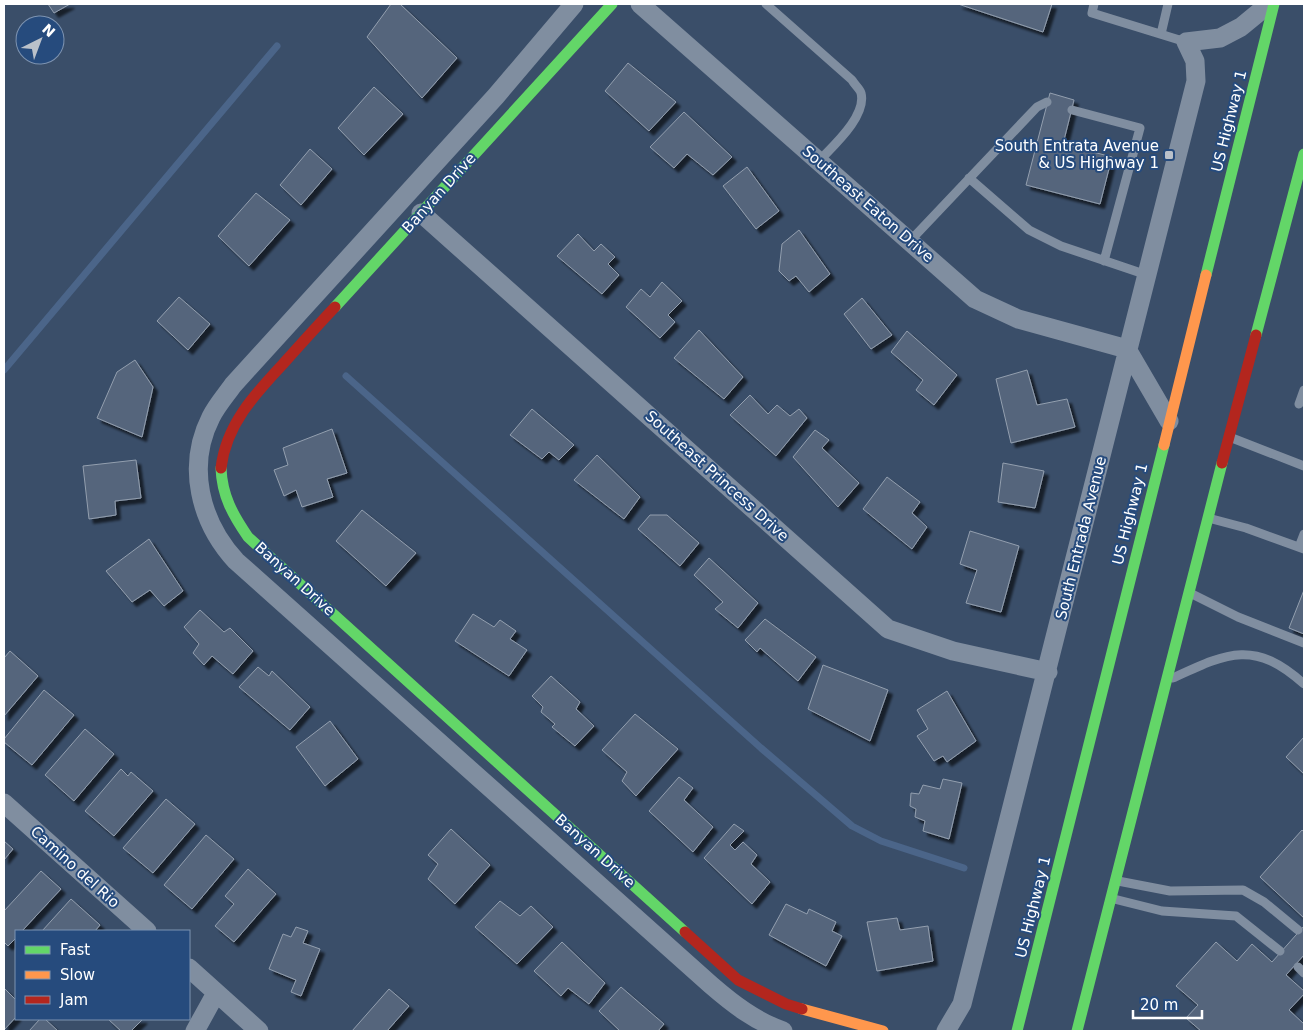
<svg xmlns="http://www.w3.org/2000/svg" width="1308" height="1035" viewBox="0 0 1308 1035" font-family="'DejaVu Sans',sans-serif">
<style>
.lines{fill:none;stroke-linecap:round;stroke-linejoin:round}
.stream{stroke:#4b6589;stroke-width:7}
.building{fill:#55657b;stroke:#939faf;filter:url(#shadow)}
.lane{stroke:#808ea0;stroke-width:9}
.street{stroke:#808ea0;stroke-width:19}
.fast{stroke:#63d668;stroke-width:11}
.slow{stroke:#ff974d;stroke-width:11}
.jam{stroke:#b3261e;stroke-width:11}
.poi-dot{fill:#bac1ca;stroke:#264b7d;stroke-width:2}
.labels{text-anchor:middle;stroke-width:4;stroke-linejoin:round;paint-order:stroke}
.street-label{font-size:15px;fill:#fff;stroke:#264b7d}
.poi-label{font-size:15px;fill:#fff;stroke:#264b7d;text-anchor:end}
</style>
<defs>
<filter id="shadow"><feDropShadow dx="4.5" dy="4.5" stdDeviation="1" flood-color="#0009"/></filter>
</defs>
<rect width="100%" height="100%" fill="#3a4e69"/>
<g class="lines">
<path class="stream" d="M4,370L277,46
M346,376L761,748L852,826L881,841L964,868"/>
</g>
<path class="building" d="M48,4H70L54,13Z
M391,4H400L457,58L422,98L367,37Z
M958,4H1052L1043,32Z
M628,63L676,102L649,131L605,91Z
M374,87L403,114L364,155L338,128Z
M1050,93L1074,100L1063,144L1112,157L1100,204L1026,185Z
M684,112L732,157L713,175L687,154L674,168L650,147Z
M310,149L332,169L301,205L280,185Z
M747,167L779,211L756,229L723,186Z
M256,193L290,220L249,266L218,236Z
M799,230L830,274L809,292L796,276L789,281L779,271L782,244Z
M578,234L594,251L601,244L615,257L608,264L619,275L602,294L557,256Z
M662,282L682,301L668,315L675,322L660,338L626,307L641,289L650,297Z
M179,297L210,324L188,350L157,321Z
M862,298L892,335L871,349L844,314Z
M699,330L743,377L724,399L674,358Z
M907,331L957,375L934,405L916,390L923,380L891,352Z
M135,360L153,387L142,437L97,418L117,372Z
M1027,370L1037,405L1067,399L1075,427L1011,443L996,379Z
M750,395L768,414L777,405L790,416L799,409L807,418L776,456L730,415Z
M532,409L574,445L559,460L549,452L542,459L510,435Z
M332,429L347,473L327,479L333,497L302,507L296,490L284,496L274,470L288,465L283,448Z
M815,430L829,440L822,448L859,483L838,507L793,457Z
M597,455L640,497L624,519L574,480Z
M136,460L141,498L115,501L116,515L89,519L83,466Z
M1003,463L1044,471L1035,508L998,502Z
M887,477L920,502L912,513L927,527L912,549L863,509Z
M362,510L416,553L386,586L336,541Z
M650,515H667L699,543L680,566L638,529Z
M970,531L1019,546L1001,612L966,603L977,570L960,564Z
M149,539L183,591L164,606L150,590L132,602L106,571Z
M709,558L758,603L738,628L715,609L723,602L694,575Z
M1304,590V634L1289,628Z
M200,610L224,632L230,628L253,651L233,674L212,656L204,665L193,653L199,644L184,627Z
M473,614L494,627L500,620L516,631L510,639L527,650L509,676L455,641Z
M765,619L816,657L798,681L760,648L757,652L745,640Z
M10,651L38,676L4,716V658Z
M823,665L888,690L870,741L808,709Z
M258,667L269,676L272,671L310,707L290,730L239,687Z
M551,676L580,702L576,709L594,726L575,746L552,727L555,724L541,712L543,707L532,696Z
M44,690L74,715L32,765L4,742V739Z
M947,691L976,741L947,762L943,756L934,761L917,736L928,729L917,710Z
M635,714L678,749L636,796L622,781L627,772L602,750Z
M330,721L358,759L325,786L296,747Z
M85,729L114,754L74,801L45,775Z
M1304,737V774L1286,757Z
M121,769L128,776L131,772L153,791L114,836L85,811Z
M679,777L693,788L684,800L713,827L693,852L649,811Z
M943,779L962,783L949,839L923,831L925,821L915,817L916,809L910,806L911,793L919,794L923,785L940,789Z
M166,799L195,824L153,873L123,848Z
M734,824L744,831L730,845L735,850L743,842L757,855L751,864L770,882L752,904L704,858Z
M451,829L490,865L455,904L428,879L438,864L428,855Z
M1302,830L1304,832V918L1260,877Z
M206,835L234,859L192,909L164,885Z
M4,841L13,849L4,860Z
M248,869L276,894L234,942L215,926L234,904L225,896Z
M41,871L61,889L22,931H16V938L8,946L4,942V911Z
M71,899L100,925L95,931H42Z
M500,901L520,916L531,906L553,927L517,964L475,927Z
M786,904L807,914L809,909L836,922L832,931L842,936L826,966L769,935Z
M897,918L900,930L928,926L933,961L877,971L867,922Z
M1304,926V955L1286,975L1304,991V994L1289,1010L1304,1024V1031H1201L1186,1018L1198,1005L1176,986L1216,942L1237,961L1252,944L1272,962Z
M296,927L308,931L303,943L320,949L301,996L291,992L296,980L269,969L283,934L291,937Z
M562,942L605,983L589,1004L568,988L561,996L534,971Z
M621,987L664,1024L658,1031H620L599,1011Z
M4,988L16,1000V1017L4,1030Z
M389,989L409,1006L387,1031H352Z
M40,1019H45L58,1031H29Z
M108,1019H143L131,1031H121Z"/>
<g class="lines">
<path class="lane" d="M766,4L852,80C854,84 860,89 861,93C867,116 833,146 819,161
M1094,4L1092,13L1186,42
M1161,34L1168,4
M1072,110L1140,128L1104,261
M969,178L1029,230L1061,246L1147,275
M910,241L1037,107L1047,102
M1299,404L1304,390
M1232,438L1304,466
M1212,519L1246,528L1304,549
M1299,547L1304,534
M1192,594L1238,617L1304,643
M1173,678C1227,653 1254,639 1304,684
M1118,881L1170,891L1243,890L1264,902L1298,930
M1114,899L1162,911L1236,916L1280,951
M1298,967L1304,973"/>
<path class="street" d="M574,4L496,96L233,385C226,395 217,405 211,417C186,466 200,522 236,561L711,985C733,1004 755,1021 783,1031
M640,4L975,299L1018,319L1127,349
M421,213L888,629L953,651L1048,672
M1127,349L1169,421
M4,803L147,931
M189,968L259,1031
M195,1031L216,993
M946,1031L962,1004C1041,696 1117,388 1196,81L1195,61L1186,42L1220,38L1241,27L1269,4"/>
<path class="fast" d="M1206,275L1274,4
M335,307L612,4
M1256,335L1304,154
M221,468C222,496 233,515 248,537L685,932
M1017,1031L1164,445
M1077,1031L1222,463"/>
<path class="slow" d="M1164,445L1206,275
M802,1009L883,1031"/>
<path class="jam" d="M1222,463L1256,335
M221,468C226,425 254,395 283,364C300,345 317,326 335,307
M685,932L738,980L786,1004L802,1009"/>
</g>
<rect class="poi-dot" x="1164" y="150" width="10" height="10" rx="2.5"/>
<g class="labels">
<g class="street-label">
<text transform="translate(1229 121) rotate(-76)" y="5">US Highway 1</text>
<text transform="translate(439 193) rotate(-48)" y="5">Banyan Drive</text>
<text transform="translate(868 204) rotate(41)" y="5">Southeast Eaton Drive</text>
<text transform="translate(717 476) rotate(42)" y="5">Southeast Princess Drive</text>
<text transform="translate(1130 514) rotate(-76)" y="5">US Highway 1</text>
<text transform="translate(1081 538) rotate(-76)" y="5">South Entrada Avenue</text>
<text transform="translate(295 579) rotate(42)" y="5">Banyan Drive</text>
<text transform="translate(595 851) rotate(42)" y="5">Banyan Drive</text>
<text transform="translate(75 867) rotate(42)" y="5">Camino del Rio</text>
<text transform="translate(1033 907) rotate(-76)" y="5">US Highway 1</text>
</g>
<g class="poi-label">
<text x="1159" y="151">South Entrata Avenue<tspan x="1159" dy="17">&amp; US Highway 1</tspan></text>
</g>
</g>
<rect width="1308" height="1035" fill="none" stroke="#ffffff" stroke-width="10"/>
<rect x="15" y="930" width="175" height="90" fill="#264b7d" stroke="#7d93b1"/>
<rect x="25" y="946" width="25" height="8" fill="#63d668" stroke="#7d93b1"/>
<text x="60" y="955" font-size="15" fill="#ffffff">Fast</text>
<rect x="25" y="971" width="25" height="8" fill="#ff974d" stroke="#7d93b1"/>
<text x="60" y="980" font-size="15" fill="#ffffff">Slow</text>
<rect x="25" y="996" width="25" height="8" fill="#b3261e" stroke="#7d93b1"/>
<text x="60" y="1005" font-size="15" fill="#ffffff">Jam</text>
<g transform="translate(40 40) rotate(42)"><circle r="24" fill="#264b7d" stroke="#7d93b1"/>
<path d="M0-4L9 19L0 12L-9 19Z" fill="#bac1ca"/>
<text y="-8" font-size="14" font-weight="bold" text-anchor="middle" fill="#ffffff">N</text>
</g>
<path d="M1133 1010v8h69v-8" fill="none" stroke="#ffffff" stroke-width="2.5"/>
<text x="1140" y="1010" font-size="15" fill="#ffffff" stroke="#264b7d" stroke-width="4" paint-order="stroke">20 m</text>
</svg>
